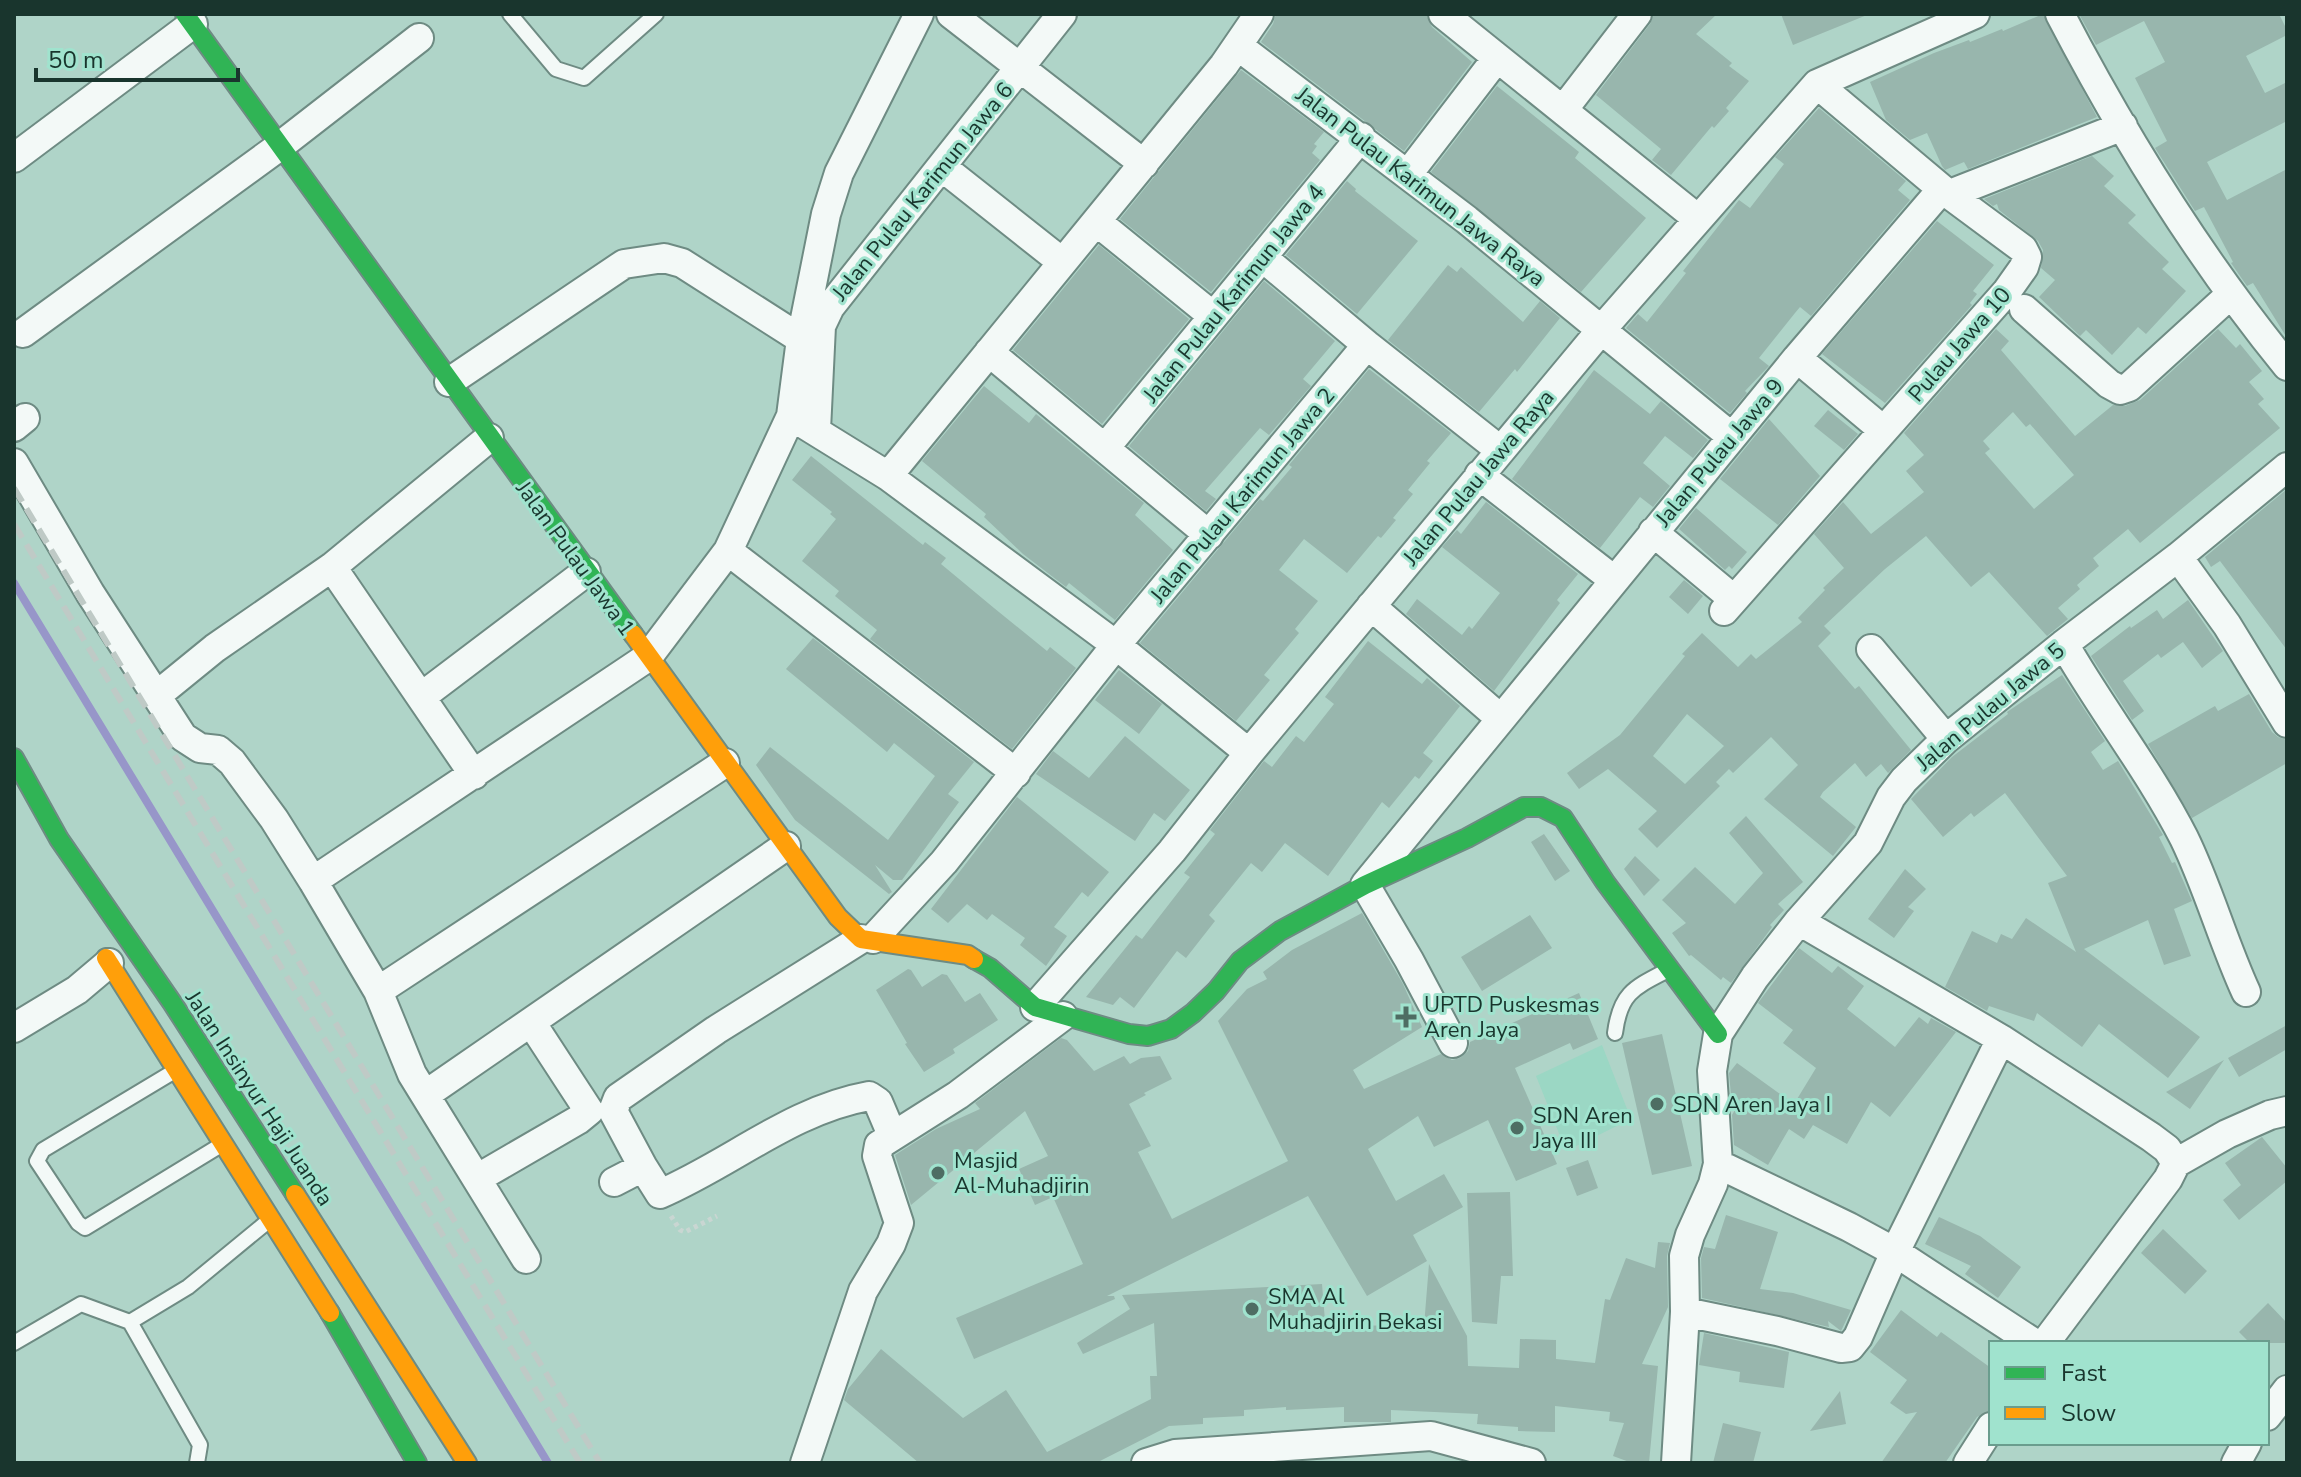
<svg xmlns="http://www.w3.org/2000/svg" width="2301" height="1477" viewBox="0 0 2301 1477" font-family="'Nunito Sans',sans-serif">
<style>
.built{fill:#9bd7c4}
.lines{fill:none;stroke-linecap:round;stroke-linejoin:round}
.stream{stroke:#9796c9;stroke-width:8}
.building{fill:#98b6ad;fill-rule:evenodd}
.lane-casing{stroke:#6e8b83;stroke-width:18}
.street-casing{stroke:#6e8b83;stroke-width:32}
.fast-casing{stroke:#6e8b83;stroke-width:22}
.slow-casing{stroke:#6e8b83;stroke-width:22}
.path{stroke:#c9d6d2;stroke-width:5;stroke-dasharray:4 4;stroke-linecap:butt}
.lane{stroke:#f3f9f7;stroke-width:14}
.street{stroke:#f3f9f7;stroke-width:28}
.fast{stroke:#30b455;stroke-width:18}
.slow{stroke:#ff9f0a;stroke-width:18}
.rail{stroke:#bfcac6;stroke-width:6;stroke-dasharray:16 8;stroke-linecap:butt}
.poi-dot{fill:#4e6d63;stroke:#a0e3ce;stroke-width:3}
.labels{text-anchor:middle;stroke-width:6;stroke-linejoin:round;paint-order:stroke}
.street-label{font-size:22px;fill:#19352d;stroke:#a0e3ce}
.poi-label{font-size:22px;fill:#19352d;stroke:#a0e3ce;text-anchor:start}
</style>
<rect width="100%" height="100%" fill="#afd4c8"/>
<path class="built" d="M1602,1045L1631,1119L1566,1151L1536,1076Z"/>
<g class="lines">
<path class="stream" d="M14,583L548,1463"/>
</g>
<path class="building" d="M1276,14H1426L1432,27L1472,62L1404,151L1261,42L1273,24Z
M1654,14H1717L1696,34L1732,63L1729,66L1749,81L1726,108L1729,111L1714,128L1712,126L1671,175L1652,160L1661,149L1596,95L1650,24Z
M1781,14H1867V15L1793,45Z
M2043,14L2097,117L1968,169L1964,162L1945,170L1942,166L1927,133L1910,140L1886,120L1870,82L1934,53L1969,40L1970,42L2002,29L2003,31Z
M2079,14H2279L2287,30V35L2246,56L2265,93L2287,82V121L2207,162L2227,200L2287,169V338L2253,283L2247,286L2231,263L2233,262L2204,207L2195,211L2155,148L2167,141L2135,78L2165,62L2144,21L2096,45Z
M1241,70L1324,132L1314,144L1317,146L1312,153L1320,160L1211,292L1120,219Z
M1497,86L1579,152L1575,158L1646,218L1581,292L1431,172Z
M1819,108L1906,181L1898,190L1910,200L1811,316L1800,307L1795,313L1759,358L1769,366L1745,391L1747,393L1730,413L1626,328L1638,314L1647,322L1686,273L1683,271L1739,200L1750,208L1784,164L1775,157Z
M2092,156L2114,176L2104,186L2136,215L2128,223L2169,262L2162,269L2186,291L2146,334L2138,327L2112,355L2086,330L2080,336L2039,297L2055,280L2041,268L2043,250L2038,241L1999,210L1997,204L1993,206L1984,199Z
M1347,181L1356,189L1355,191L1418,241L1357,314L1286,255Z
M1937,221L1994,265L1973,291L1977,294L1970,303L1972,305L1885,403L1822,354Z
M1099,245L1189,319L1102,424L1013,350Z
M1448,265L1457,272L1461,267L1523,322L1540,301L1560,318L1517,372L1515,369L1479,412L1388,340Z
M1264,281L1335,341L1303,379L1311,386L1269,435L1260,428L1205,491L1216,499L1206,511L1129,446Z
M1996,329L2009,341L2001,350L2075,436L2113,405L2125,406L2140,400L2218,329L2236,348L2240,344L2262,371L2249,382L2264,399L2258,404L2280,428L2140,543L2128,529L2093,558L2099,566L2077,585L2080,589L2058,608L2068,619L2047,636L1989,572L1971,587L1926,536L1885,569L1824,626L1831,633L1818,646L1855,689L1859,686L1911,750L1888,773L1881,764L1866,777L1855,763L1823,792L1820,797L1856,827L1833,856L1764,799L1798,765L1771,737L1733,773L1729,769L1716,782L1720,786L1657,848L1638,829L1657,811L1608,769L1579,789L1567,773L1620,735L1685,656L1682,654L1702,633L1738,667L1751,654L1756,659L1802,622L1798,618L1825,590L1823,588L1844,568L1814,534L1843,502L1871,534L1924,492L1906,471L1924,455L1904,433ZM2013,412L2026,427L2030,424L2074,475L2034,509L1985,453L1990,449L1983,441ZM1687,714L1724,746L1685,784L1653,756Z
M1369,369L1451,433L1427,461L1430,463L1408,490L1413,494L1393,518L1396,520L1381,538L1378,536L1347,573L1304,539L1279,570L1318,601L1295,629L1299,633L1264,675L1270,680L1236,721L1140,643L1260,499L1263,501L1292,467L1289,465Z
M1594,370L1650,414L1661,401L1708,440L1693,458L1665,436L1643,463L1670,486L1653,507L1640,497L1600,548L1512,479Z
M984,386L1029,423L1036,414L1144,503L1135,515L1173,550L1115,620L1069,583L1066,587L1023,554L984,517L986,514L922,461Z
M1828,410L1858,434L1844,450L1814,426Z
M1769,419L1820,476L1778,525L1720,479Z
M811,456L923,545L925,542L946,558L941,564L994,608L1047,651L1050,647L1076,668L1012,749L870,639L877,630L835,596L839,591L802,561L836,519L830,514L832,512L792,480Z
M2287,489V650L2220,561L2211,567L2205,557Z
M1486,502L1578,574L1557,600L1560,603L1494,691L1406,614L1417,599L1462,635L1469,626L1472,629L1500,593L1442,547L1457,530L1461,534Z
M1696,508L1747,552L1732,569L1729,566L1725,570L1679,529Z
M1684,580L1703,596L1688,614L1669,597Z
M2188,600L2223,651L2202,668L2183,642L2161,658L2158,654L2123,681L2144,711L2132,720L2091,656L2130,626L2131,628L2157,610L2163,619Z
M813,638L974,762L948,794L959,802L902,880H893L875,865L892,892L889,894L795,820L756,765L770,747L888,840L935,776L894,743L887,752L786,669Z
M1368,641L1422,684L1427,678L1460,706L1423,753L1433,761L1419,779L1415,776L1389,808L1382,802L1328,876L1285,843L1262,872L1251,863L1209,915L1215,921L1186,958L1177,951L1134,1008L1120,997L1113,1005L1086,997L1136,935L1142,939L1190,877L1184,873L1215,834L1210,830L1264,761L1272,767L1296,736L1304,742L1334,704L1325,697Z
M1119,670L1162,704L1139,734L1095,700Z
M2062,675L2105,741L2091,752L2103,770L2118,761L2163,835L2159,837L2172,863L2175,862L2192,901L2174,909L2191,956L2164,965L2148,920L2084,949L2200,1037L2168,1078L2099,1024L2082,1047L2037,1013L2034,1021L1989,1006L1987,1011L1945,987L1972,931L1997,943L2001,934L2012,939L2026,918L2076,952L2048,883L2067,876L2005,793L1974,817L1971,813L1943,837L1911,799L1952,757L2008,714L2007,712Z
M2249,694L2272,732L2278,737L2287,740V763L2192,818L2148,744L2215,706L2218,711Z
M1125,736L1190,790L1165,821L1154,813L1135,841L1036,774L1053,751L1089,778Z
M1017,797L1109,872L1088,897L1082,892L1054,927L1067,936L1046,966L1020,945L1025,938L992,914L987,920L967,904L948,923L931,909Z
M1746,816L1803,882L1778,904L1784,910L1770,925L1772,927L1731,983L1723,977L1721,980L1691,955L1689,956L1672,933L1686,923L1662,900L1695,867L1735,904L1763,873L1729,833Z
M1544,834L1570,871L1555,881L1531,842Z
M1635,856L1660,880L1644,896L1624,869Z
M1905,869L1926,889L1908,907L1914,911L1894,938L1868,919Z
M1362,913L1403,984L1422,1027L1353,1070L1364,1089L1441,1054L1452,1060L1460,1058L1468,1051L1470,1042L1579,993L1598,1039L1573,1050L1570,1043L1515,1068L1557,1164L1516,1181L1488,1120L1434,1147L1418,1116L1368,1149L1396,1201L1444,1174L1463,1207L1413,1235L1427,1261L1367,1296L1308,1196L1107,1296H1114L1115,1299L974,1359L956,1318L1083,1264L1053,1197L1035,1205L1019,1169L1048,1156L1025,1111L911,1205L895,1155L936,1129L980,1109L975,1103L1061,1038L1067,1040L1094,1071L1124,1056L1130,1064L1141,1058L1160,1056L1172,1079L1144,1093L1146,1095L1129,1104L1151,1146L1138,1152L1172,1219L1288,1161L1218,1021L1247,989L1267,979L1263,972L1292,950Z
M1530,915L1552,948L1482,991L1461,957Z
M1799,948L1832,973L1838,966L1864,986L1847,1009L1895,1047L1919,1017L1928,1024L1931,1018L1956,1032L1890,1117L1871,1102L1847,1144L1813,1125L1804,1139L1789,1129L1768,1165L1734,1145L1732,1115L1740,1101L1731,1095L1729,1073L1737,1063L1794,1104L1816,1068L1783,1043L1793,1030L1758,1003Z
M908,969L911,970L922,987L942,974L947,975L965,1002L980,993L998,1020L953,1049L955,1053L924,1072L905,1044L907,1043L876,990Z
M2287,1025V1049L2239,1077L2228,1058Z
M1662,1034L1692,1166L1652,1175L1622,1043Z
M2224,1060L2190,1109L2166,1092Z
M2262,1137L2287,1168V1181L2239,1220L2223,1200L2241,1185L2225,1163Z
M1588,1160L1598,1188L1577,1196L1566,1168Z
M1510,1192L1513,1276H1501L1497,1324L1472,1322L1467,1193Z
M1726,1215L1778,1232L1760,1289L1793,1293L1851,1310L1841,1331L1828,1321L1829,1327L1702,1298L1701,1258L1704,1247L1715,1249Z
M1939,1217L1980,1236L2021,1267L1998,1298L1965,1274L1971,1266L1925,1244Z
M2163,1229L2207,1271L2185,1294L2141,1253Z
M1658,1242L1670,1243L1667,1256L1668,1307L1642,1364L1658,1366L1649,1463H1632L1613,1456L1624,1423L1609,1421L1610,1412L1555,1406V1432L1518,1431V1427L1477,1424L1478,1414L1391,1410V1422H1344V1407L1286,1410V1407L1244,1410V1416L1203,1418V1424L1169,1426L1096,1463H919L844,1400L848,1389L881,1349L963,1418L1006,1390L1047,1452L1151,1399L1150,1376H1157L1154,1323L1083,1354L1077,1343L1130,1309L1122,1295L1322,1284L1325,1321L1318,1325L1424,1326L1429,1264L1467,1336L1468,1366L1519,1368L1520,1339L1556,1340V1359L1595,1363L1605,1299L1610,1300L1626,1258L1655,1268Z
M2268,1303L2287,1323V1343H2250L2239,1332Z
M1901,1310L1937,1337L1941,1332L1991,1368V1410L1977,1417L1945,1463H1881L1917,1412L1906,1414L1890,1403L1907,1380L1870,1352Z
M1704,1333L1789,1352L1784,1388L1739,1382L1740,1372L1699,1365Z
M1840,1391L1846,1424L1810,1431Z
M1723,1423L1761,1432L1753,1463H1713Z"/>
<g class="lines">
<defs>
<path id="lane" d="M510,14L556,69L584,78L656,14
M1615,1033C1620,994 1633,988 1666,971
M173,1072L43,1150L37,1161L78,1223L85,1228L221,1145
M130,1322L200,1445L197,1463
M14,1343L81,1304L130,1322L188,1287L267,1222"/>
<path id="street" d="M951,14L1144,164
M1443,14L1698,219
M2060,14C2124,137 2200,259 2287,366
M1238,46L1467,220L1732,437
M1563,110L1637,14
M14,158L193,24
M942,167L1062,262
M1408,174L1497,58
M1950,194L2123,126
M1097,222L1213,316
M1262,257L1367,345L1500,450
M2024,309L2109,384L2120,390L2129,387L2231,294
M23,333L280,146L419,38
M989,352L1209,535
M1797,358L1883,430
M449,382L624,264L664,258L682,263L801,339
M791,416L888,476L1116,645L1249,753
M14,427L25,418
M816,430L821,326L830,307L1062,14
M1105,448L1361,137
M14,463L90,593L183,737L200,748L218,750L232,762L274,819L313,881
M1479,475L1614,580
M888,476L1224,65L1259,14
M1653,532L1725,592L1736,596
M728,551L1016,773
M2178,557L2227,625L2287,723
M332,567L474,775
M1371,606L1501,719
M1724,611L2007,291L2024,267L2027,257L2023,249L1942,189L1817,84
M2064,644C2101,709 2150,771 2184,838C2208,887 2223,942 2246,992
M1871,649L1946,739
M156,696L215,648L332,567L489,438
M421,697L586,572
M1799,921L2001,1039L2151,1137L2167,1149L2176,1163
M873,939L944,862L1116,645L1367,345
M378,991L725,763
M1035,1007L1172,851L1249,753L1602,329L1817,84L1975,14
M14,1028L77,990L109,963
M1453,1043L1409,960L1365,885L1797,358L1942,189
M425,1095L786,846
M1718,1164L1849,1227L1895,1252L2034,1343
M643,1167L660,1194C732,1163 791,1110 869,1096L878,1102L892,1135
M478,1178L578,1120L589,1111L531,1022
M614,1182L643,1167L613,1111L618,1098L716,1030L861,939
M526,1259L412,1074L378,991L313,881L648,657L728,551L791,416L801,339L826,214L839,173L919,14
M1685,1312L1777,1331L1841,1348L1850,1347L1858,1337L1895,1252L2001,1039
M2045,1343L2168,1179L2176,1163L2227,1134L2270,1115L2287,1111
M2267,1416L2287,1390
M805,1463L863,1291L891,1244L899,1223L877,1156L879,1145L958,1095L1063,1016
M1146,1463L1175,1454L1431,1436L1531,1463
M1676,1463L1685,1312L1684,1256L1690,1235L1713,1184L1718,1164L1712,1071L1718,1034L1755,977L1799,921L1868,843L1891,797L1904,780L1946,739L2064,644L2178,557L2287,467
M1968,1463L1991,1427
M2236,1463L2247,1443"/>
<path id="fast" d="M185,14L633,634
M14,758L59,839L173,1004L295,1194
M974,959L990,968L1035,1007L1129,1034L1148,1036L1171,1029L1193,1013L1216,991L1240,961L1280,931L1365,885L1467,838L1524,807H1541L1563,818L1605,882L1718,1034
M330,1313L417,1463"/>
<path id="slow" d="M633,634L838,917L861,939L968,955L974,959
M106,958L330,1313
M295,1194L467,1463"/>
</defs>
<use href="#lane" class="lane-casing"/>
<use href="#street" class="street-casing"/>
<use href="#fast" class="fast-casing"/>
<use href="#slow" class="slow-casing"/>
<path class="path" d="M671,1216L680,1230L685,1232L717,1216"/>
<use href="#lane" class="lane"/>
<use href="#street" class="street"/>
<use href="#fast" class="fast"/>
<use href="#slow" class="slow"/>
<path class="rail" d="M14,488L600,1463
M14,524L580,1463"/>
</g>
<g class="poi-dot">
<path d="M1402 1005h8v8h8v8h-8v8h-8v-8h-8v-8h8z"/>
<circle cx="1657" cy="1104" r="8"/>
<circle cx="1517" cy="1128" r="8"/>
<circle cx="938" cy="1173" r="8"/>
<circle cx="1252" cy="1309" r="8"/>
</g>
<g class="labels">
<g class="street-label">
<text transform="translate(1421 186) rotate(38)" y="8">Jalan Pulau Karimun Jawa Raya</text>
<text transform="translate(922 191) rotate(-51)" y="8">Jalan Pulau Karimun Jawa 6</text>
<text transform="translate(1233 293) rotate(-51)" y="8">Jalan Pulau Karimun Jawa 4</text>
<text transform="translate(1959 344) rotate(-49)" y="8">Pulau Jawa 10</text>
<text transform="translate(1719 452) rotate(-50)" y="8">Jalan Pulau Jawa 9</text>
<text transform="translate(1478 477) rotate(-50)" y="8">Jalan Pulau Jawa Raya</text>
<text transform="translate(1242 495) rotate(-50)" y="8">Jalan Pulau Karimun Jawa 2</text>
<text transform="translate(576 558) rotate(54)" y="8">Jalan Pulau Jawa 1</text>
<text transform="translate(1990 706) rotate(-40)" y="8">Jalan Pulau Jawa 5</text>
<text transform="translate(260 1098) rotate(57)" y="8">Jalan Insinyur Haji Juanda</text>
</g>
<g class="poi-label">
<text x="1424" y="1012">UPTD Puskesmas<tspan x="1424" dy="25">Aren Jaya</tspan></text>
<text x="1673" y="1112">SDN Aren Jaya I</text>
<text x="1533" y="1123">SDN Aren<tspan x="1533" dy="25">Jaya III</tspan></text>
<text x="954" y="1168">Masjid<tspan x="954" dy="25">Al-Muhadjirin</tspan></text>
<text x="1268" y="1304">SMA Al<tspan x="1268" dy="25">Muhadjirin Bekasi</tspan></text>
</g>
</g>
<rect width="2301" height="1477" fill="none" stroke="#19352d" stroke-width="32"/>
<rect x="1989" y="1341" width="280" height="104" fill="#a0e3ce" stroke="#6a9d8e" stroke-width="2"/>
<rect x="2005" y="1367" width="40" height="12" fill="#30b455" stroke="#6a9d8e" stroke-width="2"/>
<text x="2061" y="1381" font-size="24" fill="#19352d">Fast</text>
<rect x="2005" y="1407" width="40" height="12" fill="#ff9f0a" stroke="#6a9d8e" stroke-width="2"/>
<text x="2061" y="1421" font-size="24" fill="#19352d">Slow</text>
<path d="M36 68v12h202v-12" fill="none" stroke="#19352d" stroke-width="4"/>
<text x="48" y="68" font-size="24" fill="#19352d" stroke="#a0e3ce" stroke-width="6" paint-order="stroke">50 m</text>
</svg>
